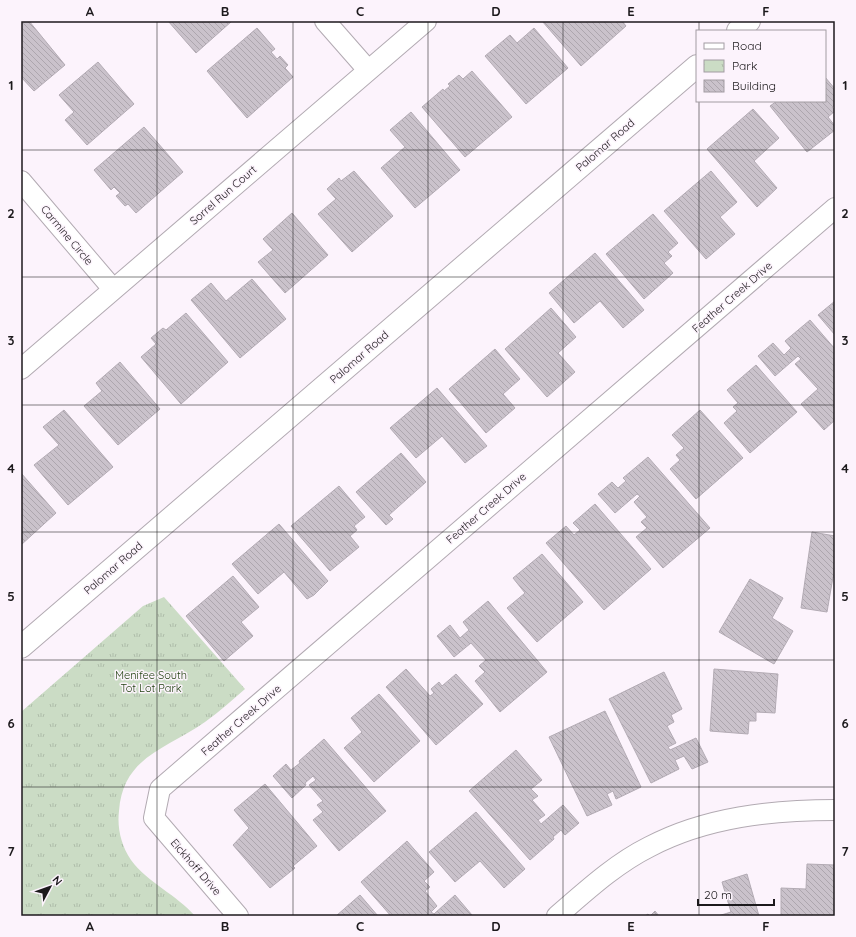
<svg xmlns="http://www.w3.org/2000/svg" width="856" height="937" viewBox="0 0 856 937" font-family="Quicksand,sans-serif">
<style>
.park{fill:url(#park-tufts)}
.building{fill:url(#building-back-hatch);stroke:#b3abb4}
.lines{fill:none;stroke-linecap:round;stroke-linejoin:round}
.street-casing{stroke:#b2aab2;stroke-width:22}
.secondary-casing{stroke:#b2aab2;stroke-width:24}
.street{stroke:#fff;stroke-width:20}
.secondary{stroke:#fff;stroke-width:22}
.grid{fill:none;stroke:#1c191c;stroke-width:1;stroke-opacity:0.55}
.labels{text-anchor:middle;stroke-width:3;stroke-linejoin:round;paint-order:stroke}
.street-label{font-size:11px;fill:#1c191c;stroke:#fcf3fc}
.park-label{font-size:11px;fill:#214210;stroke:#fcf3fc}
.neatline{fill:none;stroke:#1c191c;stroke-width:1.5}
.grid-label{font-size:13px;text-anchor:middle;font-weight:bold;fill:#1c191c}
</style>
<defs>
<pattern id="park-tufts" width="24" height="20" patternUnits="userSpaceOnUse"><rect width="24" height="20" fill="#cbdcc5"/><path d="M3 7l-1-3M5 7V3M7 7l1-3M15 17l-1-3M17 17v-4M19 17l1-3" fill="none" stroke="#aebca9"/></pattern>
<pattern id="building-back-hatch" width="6" height="6" patternUnits="userSpaceOnUse"><rect width="6" height="6" fill="#cac2cb"/><path d="M-1 5l2 2M0 0l6 6M5-1l2 2" fill="none" stroke="#ada6ae"/></pattern>
</defs>
<rect width="100%" height="100%" fill="#fcf3fc"/>
<path class="park" d="M164,597L245,689C232,700 219,712 205,722C167,749 123,756 119,811C117,828 121,845 131,860C148,883 177,895 195,916H21V712L143,606Z"/>
<path class="building" d="M26,21H29L65,65L34,91L21,77V25Z
M168,21H232L196,53Z
M542,21H622L626,26L581,66Z
M257,28L275,49L271,52L277,59L280,56L288,65L285,68L293,77L247,118L207,71Z
M534,28L568,68L526,104L485,56L510,35L517,43Z
M98,62L134,104L87,145L65,120L74,112L59,95Z
M472,71L512,117L465,157L422,107L443,89L444,91L450,86L448,84L459,75L463,79Z
M825,77L835,89V105L832,107L835,111L828,117L835,126V130L807,152L770,106L777,101H825Z
M753,109L779,138L754,161L777,188L757,207L707,149Z
M411,112L460,170L415,208L381,168L405,147L390,130Z
M144,127L183,172L136,213L128,204L125,206L116,196L120,193L114,187L111,190L94,170Z
M354,171L393,216L352,252L318,214L336,199L327,189L339,178L341,181Z
M711,171L737,202L720,217L735,234L706,259L664,211Z
M292,213L328,255L285,293L258,262L273,250L263,239Z
M653,214L678,243L668,252L672,256L664,263L673,273L644,299L606,254Z
M595,253L644,310L623,328L600,301L574,323L549,293Z
M252,279L286,319L240,358L191,300L211,283L226,301Z
M835,301V335L818,315Z
M551,308L576,337L558,353L575,372L547,397L505,349Z
M186,313L228,362L181,404L141,357L156,344L151,338L163,328L166,330Z
M810,320L835,349V420L824,430L801,404L818,389L795,364L801,359L798,356L775,376L758,356L773,343L784,355L791,348L785,341Z
M495,349L520,379L503,394L515,408L486,433L449,389Z
M120,362L160,409L118,445L84,406L102,391L96,383Z
M756,365L797,412L750,453L724,423L737,411L733,407L738,403L727,390Z
M437,388L487,446L465,463L442,436L416,458L390,428Z
M64,410L113,467L68,505L34,465L59,445L43,427Z
M700,410L743,458L696,499L670,469L680,460L676,455L684,448L672,435Z
M401,453L426,482L389,515L393,519L386,525L356,492Z
M648,457L710,528L663,568L636,537L647,528L641,522L647,517L634,502L640,496L637,494L615,513L598,494L612,482L618,488L626,481L623,478Z
M21,473L56,513L21,545Z
M339,486L365,517L354,526L357,530L350,536L359,547L330,571L291,526Z
M595,504L651,569L604,610L546,543L566,526L574,535L580,530L573,523Z
M279,524L328,581L314,595L307,599L284,572L258,594L232,564Z
M812,532L835,536V577H833L827,612L801,608Z
M542,554L583,602L537,642L507,608L525,593L513,578Z
M233,576L259,607L241,622L253,636L224,661L186,616Z
M750,579L783,598L772,618L793,631L774,664L719,632Z
M488,601L547,672L500,712L475,681L485,672L479,666L486,660L471,643L454,657L437,636L450,625L460,638L469,630L463,622Z
M406,669L430,696L434,693L431,689L439,682L442,686L456,674L483,704L436,745L386,687Z
M714,669L778,674L775,713L756,712V721H749L748,734L710,731Z
M664,672L682,709L671,715L674,722L667,726L676,743L668,747L670,750L696,738L708,762L692,769L684,756L675,760L679,769L651,783L609,699Z
M379,694L420,741L374,782L344,748L362,732L351,718Z
M605,711L641,787L616,799L613,791L607,794L612,805L587,816L549,737Z
M324,739L386,811L339,851L313,820L323,812L317,805L323,801L309,785L316,780L313,776L305,783L306,785L292,798L273,776L286,764L291,770L300,763L299,761Z
M516,750L542,780L531,789L538,796L532,800L545,815L538,820L541,824L563,805L579,823L565,835L561,830L553,837L554,839L530,860L469,791Z
M265,784L317,846L293,866L295,868L270,888L233,845L249,828L234,810Z
M476,812L525,869L504,888L480,861L455,882L429,852Z
M407,841L434,872L424,881L430,887L425,891L437,906L431,912L434,914L455,895L472,915L470,916H391L361,882Z
M807,864L835,865V916H781V888L806,889Z
M747,874L759,916H718L731,912L722,882Z
M360,895L378,916H336Z
M655,911L659,916H645L648,914L650,916Z"/>
<g class="lines">
<defs>
<path id="street" d="M325,21L368,70
M21,181L113,289
M21,369L426,21
M238,916L154,818L160,789L835,208
M557,916C586,891 615,864 649,847C706,817 772,810 835,810"/>
<path id="secondary" d="M738,31L749,21
M21,647L697,66"/>
</defs>
<use href="#street" class="street-casing"/>
<use href="#secondary" class="secondary-casing"/>
<use href="#street" class="street"/>
<use href="#secondary" class="secondary"/>
</g>
<path class="grid" d="M157,21V916M293,21V916M428,21V916M563,21V916M699,21V31M699,101V916M21,150H835M21,277H835M21,405H835M21,532H835M21,660H835M21,787H835"/>
<g class="labels">
<g class="street-label">
<text transform="translate(605 145) rotate(-41)" y="4">Palomar Road</text>
<text transform="translate(223 195) rotate(-41)" y="4">Sorrel Run Court</text>
<text transform="translate(67 235) rotate(50)" y="4">Carmine Circle</text>
<text transform="translate(732 297) rotate(-41)" y="4">Feather Creek Drive</text>
<text transform="translate(359 357) rotate(-41)" y="4">Palomar Road</text>
<text transform="translate(486 508) rotate(-41)" y="4">Feather Creek Drive</text>
<text transform="translate(113 568) rotate(-41)" y="4">Palomar Road</text>
<text transform="translate(241 720) rotate(-41)" y="4">Feather Creek Drive</text>
<text transform="translate(196 867) rotate(49)" y="4">Eickhoff Drive</text>
</g>
<g class="park-label">
<text x="151" y="679">Menifee South<tspan x="151" dy="13">Tot Lot Park</tspan></text>
</g>
</g>
<rect width="856" height="937" fill="none" stroke="#fcf3fc" stroke-width="44"/>
<rect x="696" y="30" width="130" height="72" fill="#fcf3fc" stroke="#a29ca2"/>
<rect x="704" y="43" width="20" height="6" fill="#ffffff" stroke="#a29ca2"/>
<text x="732" y="50" font-size="12" fill="#1c191c">Road</text>
<rect x="704" y="60" width="20" height="12" fill="url(#park-tufts)" stroke="#a29ca2"/>
<text x="732" y="70" font-size="12" fill="#1c191c">Park</text>
<rect x="704" y="80" width="20" height="12" fill="url(#building-back-hatch)" stroke="#a29ca2"/>
<text x="732" y="90" font-size="12" fill="#1c191c">Building</text>
<g transform="translate(50 887) rotate(49)" stroke="#fcf3fc" stroke-width="3" paint-order="stroke">
<path d="M0-3L7 15L0 10L-7 15Z" fill="#1c191c"/>
<text y="-6" font-size="11" font-weight="bold" text-anchor="middle" fill="#1c191c">N</text>
</g>
<path d="M698 899v6h76v-6" fill="none" stroke="#1c191c" stroke-width="2"/>
<text x="704" y="899" font-size="12" fill="#1c191c" stroke="#fcf3fc" stroke-width="3" paint-order="stroke">20 m</text>
<rect x="22" y="22" width="812" height="893" class="neatline"/>
<g class="grid-label">
<text x="90" y="16">A</text>
<text x="225" y="16">B</text>
<text x="360" y="16">C</text>
<text x="496" y="16">D</text>
<text x="631" y="16">E</text>
<text x="766" y="16">F</text>
<text x="11" y="90">1</text>
<text x="845" y="90">1</text>
<text x="11" y="218">2</text>
<text x="845" y="218">2</text>
<text x="11" y="345">3</text>
<text x="845" y="345">3</text>
<text x="11" y="473">4</text>
<text x="845" y="473">4</text>
<text x="11" y="601">5</text>
<text x="845" y="601">5</text>
<text x="11" y="728">6</text>
<text x="845" y="728">6</text>
<text x="11" y="856">7</text>
<text x="845" y="856">7</text>
<text x="90" y="931">A</text>
<text x="225" y="931">B</text>
<text x="360" y="931">C</text>
<text x="496" y="931">D</text>
<text x="631" y="931">E</text>
<text x="766" y="931">F</text>
</g>
</svg>
